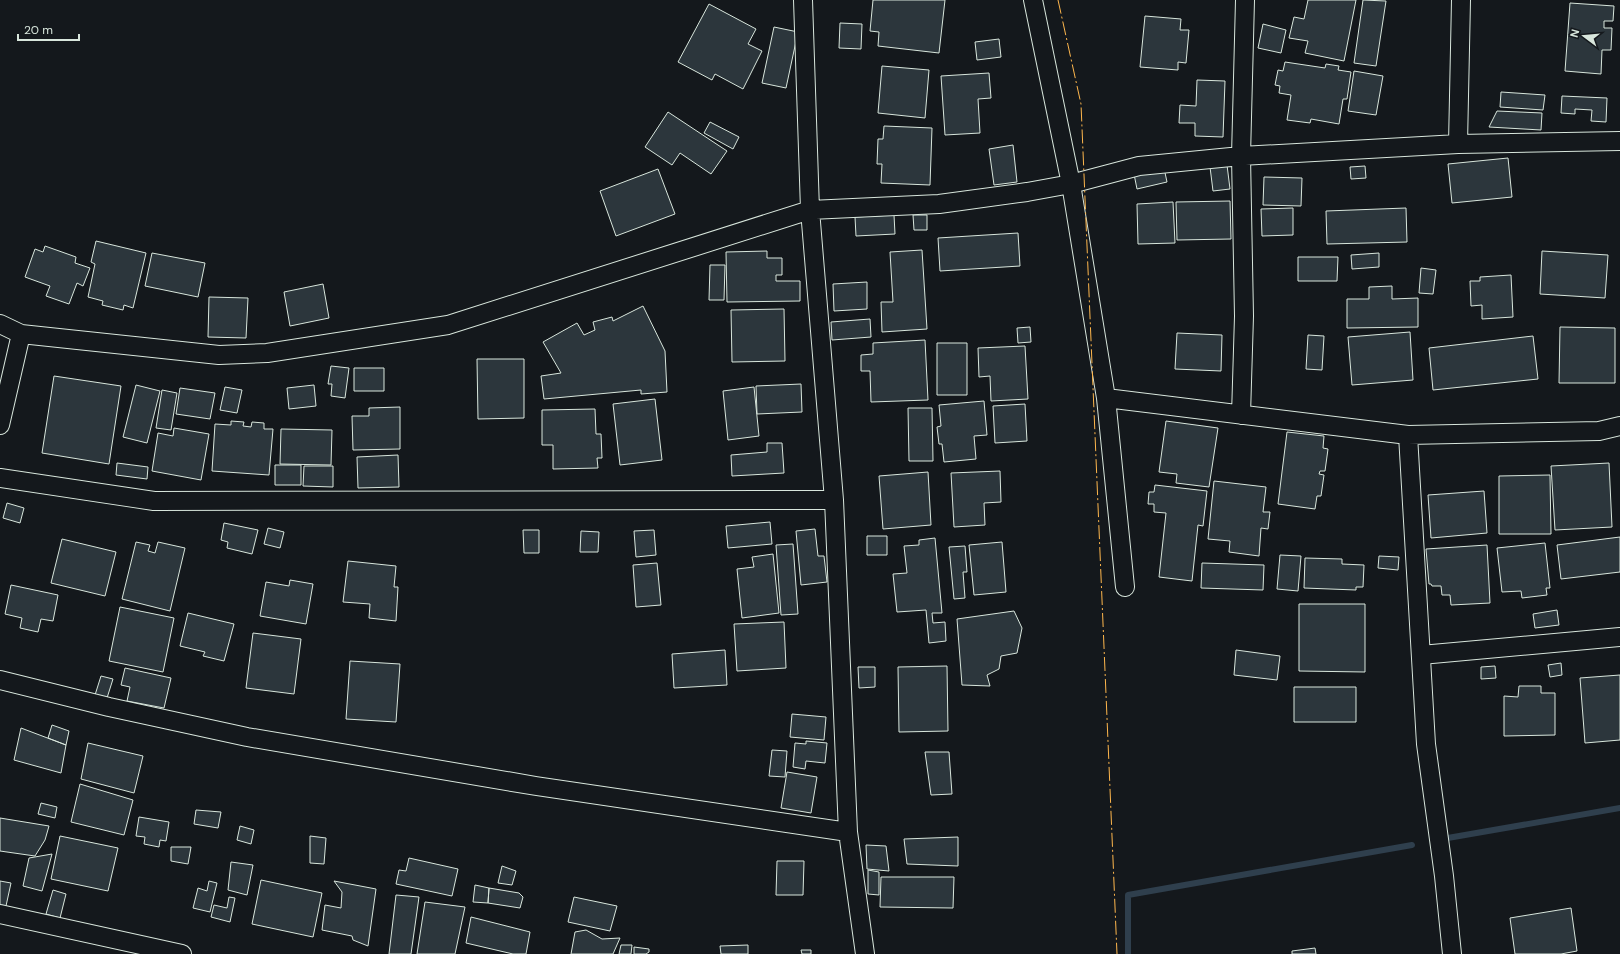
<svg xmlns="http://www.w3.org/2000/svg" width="1620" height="954" viewBox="0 0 1620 954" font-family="'DM Sans',sans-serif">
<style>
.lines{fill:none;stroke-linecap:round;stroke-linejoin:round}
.stream{stroke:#2f3f4d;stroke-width:6}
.building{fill:#2c363c;stroke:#d8e6dc}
.minor-casing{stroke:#d8e6dc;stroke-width:20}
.minor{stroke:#14181c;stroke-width:18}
.power{stroke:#ffb74d;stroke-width:1;stroke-dasharray:14 3 2 3;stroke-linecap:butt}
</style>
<rect width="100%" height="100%" fill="#14181c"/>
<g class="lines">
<path class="stream" d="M1442,839L1620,808
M1128,954V895L1412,845"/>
</g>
<path class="building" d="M873,0H945L939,53L878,46L879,32L870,31Z
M1308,0H1356L1344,61L1305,53L1308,41L1289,38L1294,17L1304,19Z
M1363,0L1386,1L1376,66L1354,63Z
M1570,3L1614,6L1613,21H1604V28H1612L1611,50H1602L1601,74L1565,71Z
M709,4L756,29L748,44L762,51L743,89L715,74L712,80L678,62Z
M1145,16L1181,19L1180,30H1189L1186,63L1178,62V70L1140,67Z
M840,23L862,24L861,49L839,48Z
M1263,24L1286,30L1281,53L1258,48Z
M774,27L798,32L786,88L762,83Z
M999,39L1001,57L977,60L975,42Z
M1285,62L1325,68L1326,64L1339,66L1338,70L1351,72L1347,99H1343L1339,124L1311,119L1310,123L1287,120L1291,95L1279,93L1280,86L1275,85L1278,70L1283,71Z
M882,66L929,70L925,118L878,113Z
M1354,71L1383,76L1376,115L1348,111Z
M989,73L991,98L978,99L980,133L945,135L941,76Z
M1197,80L1225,81L1223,137L1195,136V123H1179L1180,105L1196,106Z
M1501,92L1545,95L1543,110L1500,107Z
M1562,96L1607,98L1606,122L1591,121L1592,110L1575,109V114L1561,113Z
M1497,111L1542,113L1541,130L1489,127Z
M668,112L727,151L711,174L680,153L672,165L645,147Z
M710,122L739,137L733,149L704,133Z
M884,126L932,128L930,185L881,183L882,164H877L878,139H883Z
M1013,145L1017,182L994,185L989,149Z
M1508,158L1512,197L1452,203L1448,164Z
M1227,165L1230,189L1213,191L1210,167Z
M1365,166L1366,178L1351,179L1350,167Z
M1164,168L1167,182L1137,189L1134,174Z
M658,169L675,214L616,236L600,191Z
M1264,177L1302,178L1301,206L1263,205Z
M1230,201L1231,239L1177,240L1176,202Z
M1173,202L1175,243L1138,244L1137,204Z
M1293,208V235L1262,236L1261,209Z
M1406,208L1407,242L1327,244L1326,211Z
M894,215L895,234L856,236L855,217Z
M913,215H927V230H914Z
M1018,233L1020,266L940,271L938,238Z
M96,241L146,253L133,308L124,305L123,310L102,305L103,301L88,297L95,264L91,262Z
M45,246L76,257L75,263L90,268L83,286L77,283L69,304L46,296L50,286L25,277L35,249L43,252Z
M922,250L927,329L882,332L881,302H893L890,252Z
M767,251V258H782V275H776V281H800V301L727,302L726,252Z
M1542,251L1608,255L1605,298L1540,294Z
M152,253L205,263L198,297L145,286Z
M1379,253V267L1352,269L1351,255Z
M1298,257H1338L1337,281H1298Z
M710,265H725L724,300H709Z
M1421,268L1436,270L1433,294L1419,293Z
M1511,275L1513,317L1482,319V305L1471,306L1470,281H1480V277Z
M867,282V309L834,311L833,284Z
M323,284L329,318L290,326L284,292Z
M1392,286V299L1418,298V327L1347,328V299H1369V287Z
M209,297L248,298L246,338L208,337Z
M643,306L665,351L667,392L641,394V390L544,399L541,376L561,373L543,342L577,323L584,335L595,330L593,322L612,317L613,321Z
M784,309L785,361L732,362L731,310Z
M870,319L871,337L832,340L831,322Z
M1030,327L1031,342L1018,343L1017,328Z
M1560,327L1615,328V383H1559Z
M1410,332L1413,380L1352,385L1348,337Z
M1177,333L1222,335L1221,371L1175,369Z
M1308,335L1324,336L1322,370L1306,369Z
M1533,336L1538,379L1433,390L1429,348Z
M925,340L928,400L871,402L870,371H861V355L873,354V343Z
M937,343H967V395H937Z
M1025,346L1028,399L991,401L990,376L979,377L978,348Z
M477,359H524V418L478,419Z
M331,366L349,368L345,398L331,396L332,384H328Z
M354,368H384V391H354Z
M54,376L121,386L109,464L42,453Z
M801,384L802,412L757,414L756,386Z
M136,385L160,391L147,443L123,437Z
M314,385L316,406L289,409L287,388Z
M225,387L242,390L237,413L220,410Z
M754,387L759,436L728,440L723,391Z
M180,388L215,393L210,419L176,414Z
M162,390L177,393L171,430L156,428Z
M655,399L662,460L620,465L613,404Z
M984,401L987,435L974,436L976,459L944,462L942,444H939L937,427L941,426L939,405Z
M1025,404L1027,441L995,443L993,406Z
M400,407V449L353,450L352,416H369V408Z
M908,408H932L933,461H909Z
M595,409L596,434H601L602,458H597L598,468L553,469V445H542V410Z
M231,421L244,422L243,426L251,427L252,422L264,423V429H273L269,475L212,471L215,424L231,425Z
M1166,421L1218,428L1209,487L1176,483L1177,474L1159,472Z
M174,428L209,434L201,480L152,471L158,433L173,436Z
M281,429L332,430L331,465L280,464Z
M1287,432L1324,436L1323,448L1328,449L1325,471H1320L1319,474L1324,475L1321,496H1317L1315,509L1278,504Z
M767,443H782L784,473L732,476L731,455L767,452Z
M398,455L399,487L358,488L357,457Z
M117,463L148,467L147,479L116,475Z
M1609,463L1612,527L1555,530L1551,466Z
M275,465H301V485H275Z
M304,466H333V487L303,486Z
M1000,471L1001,502L984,503L985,525L954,527L951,473Z
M928,472L931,525L883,529L879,476Z
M1550,475L1551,534H1499V476Z
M1214,481L1266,487L1263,512H1270L1268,529L1261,528L1259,556L1229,552L1230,541L1208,539Z
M1155,485L1207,491L1203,526L1198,525L1192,581L1159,577L1166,513L1154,512V504H1148L1149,492H1154Z
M1484,491L1487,533L1431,538L1428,495Z
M7,503L24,508L20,523L3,518Z
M770,522L772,544L728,548L726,526Z
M224,523L258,530L252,554L227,548L228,542L221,540Z
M268,528L284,532L280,548L264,544Z
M815,529L818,556H824L827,582L801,585L796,531Z
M523,530H539V553H524Z
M654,530L656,555L636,557L634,531Z
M581,531L599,532L598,552H580Z
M867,536H887V555H867Z
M1620,537V572L1561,579L1557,545Z
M935,538L942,613H932L933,623L945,622L946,641L929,643L926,610L897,612L893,574L907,573L904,546L919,545V540Z
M62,539L116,552L105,596L51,583Z
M136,542L150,545L148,551L155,553L158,542L185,548L170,611L122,599Z
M1002,542L1006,592L974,595L969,545Z
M1545,543L1550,588H1546L1547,595L1522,598L1521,591L1502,592L1497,548Z
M793,544L798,614L781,615L776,545Z
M1487,545L1490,603L1451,605L1450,595H1442L1441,586H1432L1431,584H1429L1426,549Z
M965,546L967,572H963L965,598L954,599L949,547Z
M773,554L779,613L742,618L737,569L754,567L752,557Z
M1280,555L1301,556L1298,591L1277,589Z
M1379,556L1399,557L1398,570L1378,568Z
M1305,558L1342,559V564L1364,565L1363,587H1356V590L1304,588Z
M348,561L396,566L394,587H398L396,621L369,618L370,604L343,602Z
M657,563L661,605L636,607L633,565Z
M1202,563L1264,565L1263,590L1201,588Z
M290,580L313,584L306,624L260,616L266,582L289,586Z
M11,585L58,595L53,621L41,619L38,632L20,628L22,618L5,614Z
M1299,604H1365V672L1299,671Z
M120,607L174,618L163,672L109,661Z
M1557,610L1559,625L1535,628L1533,614Z
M1014,611L1022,628L1017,653L1001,656L999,669L987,675L990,686L962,685L957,619Z
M188,613L234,624L224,661L203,656L205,652L180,646Z
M784,622L786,668L737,671L734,624Z
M253,633L301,639L294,694L246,688Z
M725,650L727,685L674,688L672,654Z
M1236,650L1280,656L1277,680L1234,675Z
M350,661L400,664L396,722L346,719Z
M1561,663L1562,675L1550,677L1548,665Z
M947,666L948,731L899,732L898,667Z
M1495,666L1496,678L1481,679V667Z
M858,667H875V687L859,688Z
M125,668L171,678L164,708L127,701L130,687L121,685Z
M1620,675V740L1585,743L1580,678Z
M101,676L113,679L107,698L95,695Z
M1519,686H1541V693H1555V735L1504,736V696L1518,697Z
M1294,687H1356V722H1294Z
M792,714L826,717L824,740L790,737Z
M52,725L69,731L66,745L48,738Z
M21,728L66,745L61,773L14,760Z
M806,741L827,743L825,763L806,761L805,769L793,767L795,743L806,744Z
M88,743L143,756L134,793L81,779Z
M772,750L787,751L785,777L769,776Z
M925,752H949L952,794L931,795Z
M787,772L817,777L811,813L781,808Z
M80,784L133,800L124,835L71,822Z
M41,803L57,807L55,818L38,814Z
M196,810L221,812L218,828L194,824Z
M139,817L169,822L166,841L160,840L159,847L144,844L145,837L136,836Z
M0,818L49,826L45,840L35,856L0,851Z
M240,826L254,830L251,844L237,840Z
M60,836L118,848L108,891L51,879Z
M310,836L326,838L324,864L310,863Z
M958,837V866L907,864L904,839Z
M866,845L886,846L889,871L867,869Z
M171,847H191L188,864L171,861Z
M52,854L42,891L23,886L29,858Z
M409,858L458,869L452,896L396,884L399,870L406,871Z
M777,861H804L803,895H776Z
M231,862L253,865L247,895L228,890Z
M502,866L516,871L512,885L498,883Z
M868,870L879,872V895L868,894Z
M881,877H954L953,908L880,907Z
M261,880L322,893L313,937L252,924Z
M0,881L11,883L6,906L0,905Z
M209,881L217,883L210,912L193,908L198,888L207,891Z
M334,881L376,889L368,946L353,940L352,936L322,930L325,905L341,908L342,892Z
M475,885L489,888L488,903L473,902Z
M489,888L519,893L523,897L520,908L488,903Z
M53,890L66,894L60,918L46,914Z
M396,895L419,897L411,954H389Z
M229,897L235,898L230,922L211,917L214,905L227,908Z
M574,897L617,906L610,931L568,922Z
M425,902L465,907L455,954H417Z
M1571,908L1577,951L1561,954H1515L1510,918Z
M471,917L530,932L526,954H513L466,943Z
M586,930L602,939L620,938L613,954H571L575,932Z
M621,945H632L631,954H619Z
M748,945V954H721L720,946Z
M634,947L649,949V952L646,954H634Z
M1315,948L1316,954H1292V951Z
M801,950H811V954H802Z"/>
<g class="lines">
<defs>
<path id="minor" d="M803,0L810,210L834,500L848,832L865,954
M1033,0L1071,184L1106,398L1125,587
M1458,144L1461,0
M0,324L21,334
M1106,398L1408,435L1599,431L1620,426
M1241,415L1244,316L1241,156L1245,0
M0,425L21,334L219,355L267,353L448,325L810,210L939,204L1027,192L1071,184L1139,166L1241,156L1458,144L1620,141
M1408,435L1426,744L1444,876L1452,954
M0,478L154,501L834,500
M1421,655L1620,637
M0,680L109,707L247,737L536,786L848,832
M0,914L182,954"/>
</defs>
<use href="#minor" class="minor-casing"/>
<use href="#minor" class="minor"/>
<path class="power" d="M1058,0L1081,104L1117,954"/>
</g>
<g transform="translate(1584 36) rotate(286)" stroke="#14181c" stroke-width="3" paint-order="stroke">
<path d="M0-3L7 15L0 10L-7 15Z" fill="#d8e6dc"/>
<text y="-6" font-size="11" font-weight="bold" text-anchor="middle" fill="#d8e6dc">N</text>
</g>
<path d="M18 34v6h61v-6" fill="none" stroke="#d8e6dc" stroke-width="2"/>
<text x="24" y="34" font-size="12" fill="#d8e6dc" stroke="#14181c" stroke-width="3" paint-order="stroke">20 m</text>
</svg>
